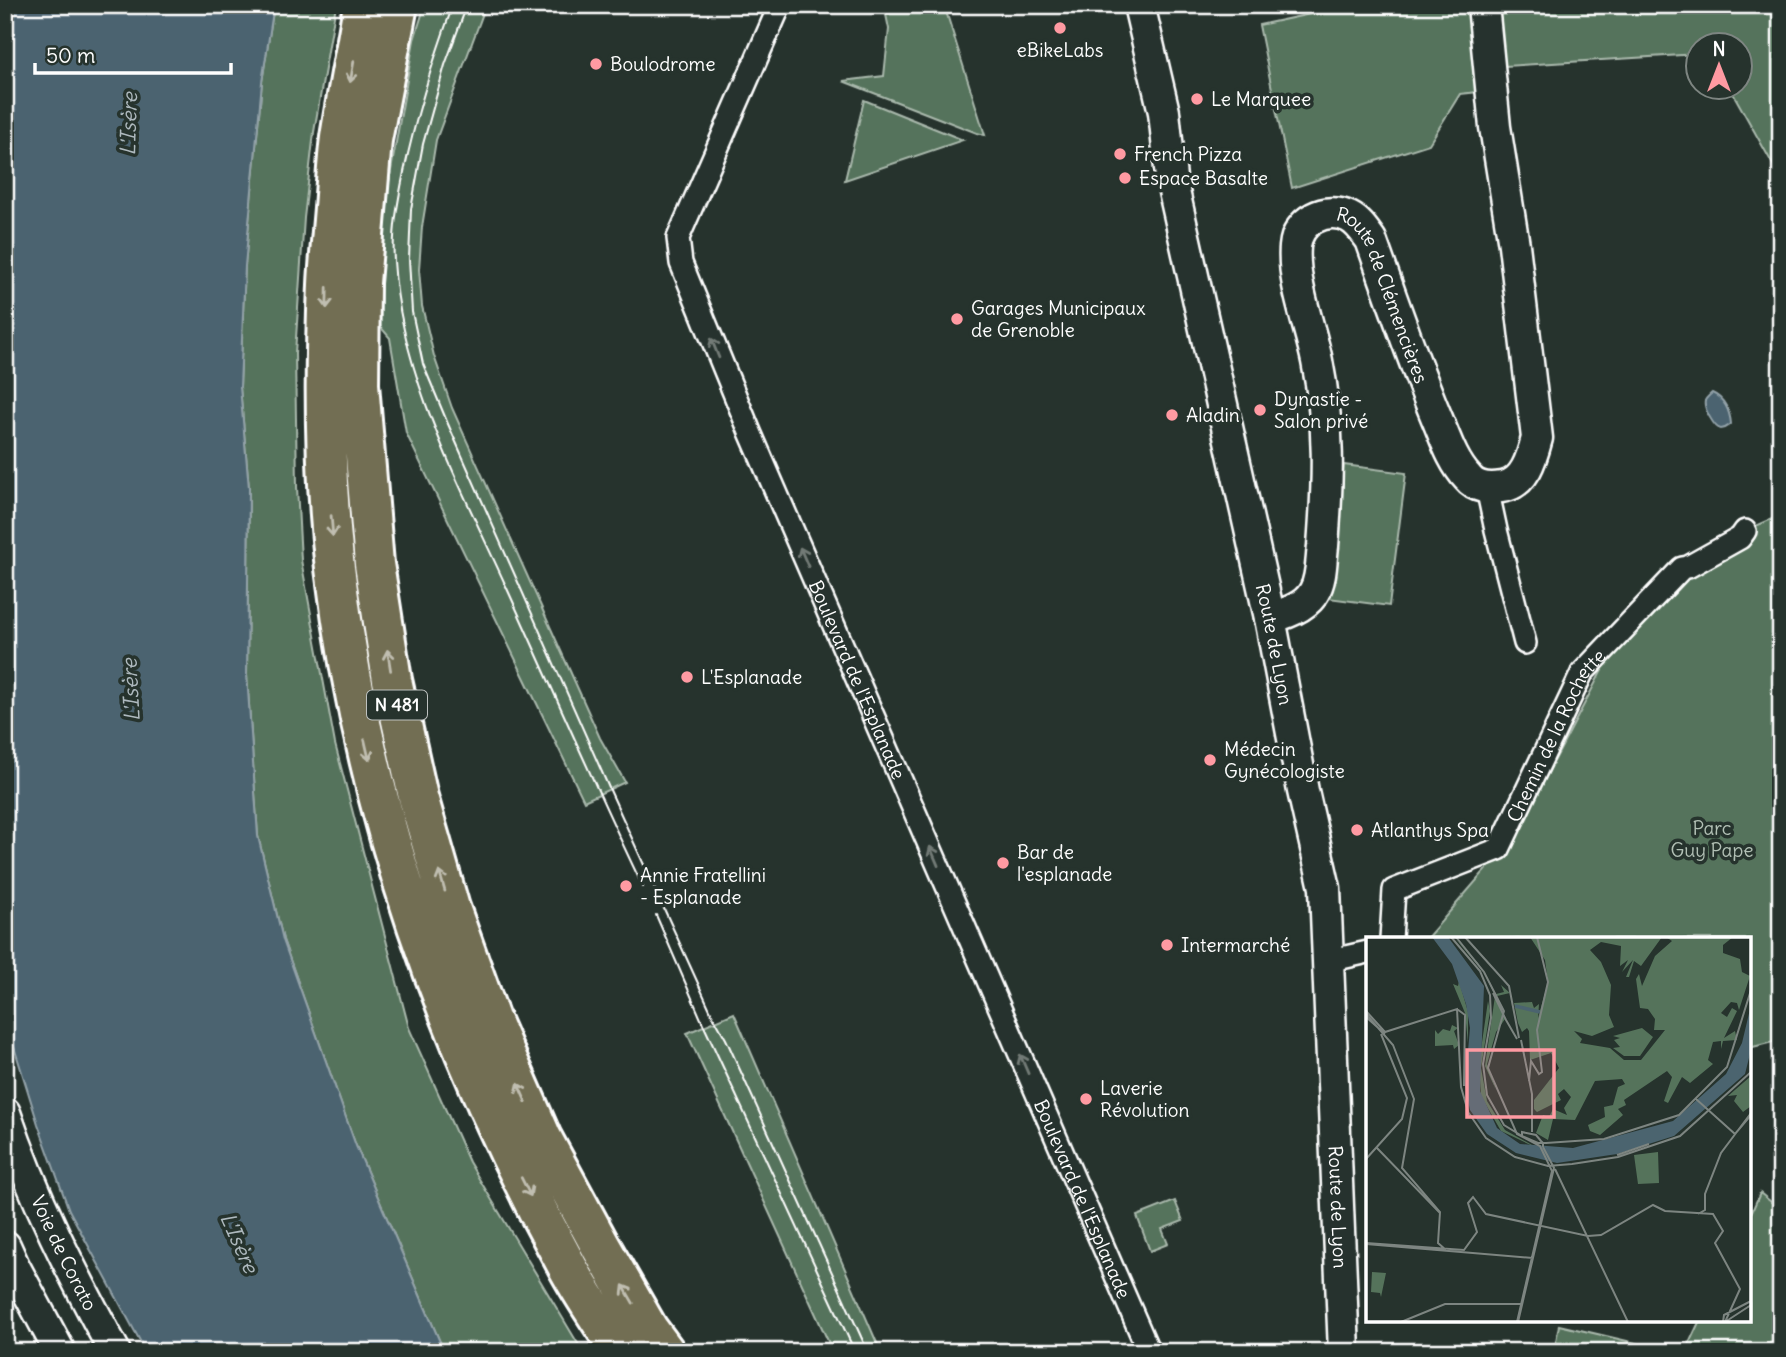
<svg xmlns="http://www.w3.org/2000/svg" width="1786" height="1357" viewBox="0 0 1786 1357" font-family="Delius,sans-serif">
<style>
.green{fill:#55735b;stroke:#aab9ad;stroke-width:2}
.water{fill:#4b646f;stroke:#93a2a9;stroke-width:2}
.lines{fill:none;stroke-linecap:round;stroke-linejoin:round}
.street-casing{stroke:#fff;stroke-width:26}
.secondary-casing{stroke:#fff;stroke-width:35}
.highway-casing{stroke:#fff;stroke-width:44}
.street{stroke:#26332d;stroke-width:21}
.secondary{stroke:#26332d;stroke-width:30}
.highway{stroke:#726e52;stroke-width:38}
.tram{stroke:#fff;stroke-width:2}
.oneway{stroke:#c0beb1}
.oneway2{stroke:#727a76}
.poi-dot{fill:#ff9aa2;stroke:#26332d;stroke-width:2.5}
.labels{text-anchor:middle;stroke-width:7;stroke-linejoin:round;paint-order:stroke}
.shield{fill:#26332d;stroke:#bec2c0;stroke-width:2}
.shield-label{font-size:18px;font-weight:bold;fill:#fff}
.poi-label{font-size:19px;fill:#fff;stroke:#26332d;text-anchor:start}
.street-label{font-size:19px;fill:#fff;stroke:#26332d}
.park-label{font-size:19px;fill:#b2c0b5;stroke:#26332d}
.water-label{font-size:21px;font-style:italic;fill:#aeb9be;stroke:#26332d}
.inset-river{fill:none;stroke:#4b646f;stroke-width:3.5}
.inset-road{fill:none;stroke:#7d8581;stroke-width:2}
.view{fill:#ff9aa2;fill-opacity:0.15;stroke:#ff9aa2;stroke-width:3.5}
.inset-edge{fill:none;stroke:#fff;stroke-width:3.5}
</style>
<rect width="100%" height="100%" fill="#26332d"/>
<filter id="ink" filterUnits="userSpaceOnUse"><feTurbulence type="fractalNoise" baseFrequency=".0143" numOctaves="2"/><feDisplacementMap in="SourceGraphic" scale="14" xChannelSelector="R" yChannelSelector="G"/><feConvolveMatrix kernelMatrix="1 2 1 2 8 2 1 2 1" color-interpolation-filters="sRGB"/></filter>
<g filter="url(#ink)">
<path class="green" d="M274,5H336L314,132L304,218L295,353L297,487L301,560L335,744L409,1028L469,1162L583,1352H447L440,1342L356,1146L283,940L258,836L247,675L249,488L240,387L245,266L262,82Z
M425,5H486L436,140L422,227L419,269L422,306L434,356L452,408L600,738L625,782L584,801L406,433L390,338L378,324L382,243L389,182L414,40Z
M884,5H944L985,135L977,133L843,81L884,76L889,29Z
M1343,5H1468L1478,92L1460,94L1429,144L1292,188L1259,25L1343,7Z
M1483,5H1781V179L1730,88H1740V46H1698V54L1488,67Z
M864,100L963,140L845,180Z
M1344,465L1406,473L1389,606L1328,598Z
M1781,515V1040L1749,1048V939H1426L1515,836L1643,592L1696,552Z
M734,1013L880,1350L881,1352H833L687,1033Z
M1760,1193L1781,1210V1352H1685L1700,1320H1749V1218Z
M1175,1201L1183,1221L1162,1229L1168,1244L1150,1251L1137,1216Z
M1559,1325L1674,1352H1554Z"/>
<path class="water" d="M5,5H274L262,82L245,266L240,387L249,488L247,675L258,836L283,940L356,1146L440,1342L447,1352H146L69,1210L38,1124L10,1034L5,1010Z
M1712,393C1724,398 1730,411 1731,424C1728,426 1726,429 1721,429C1715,429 1703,408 1705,401C1705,399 1710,395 1712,393Z"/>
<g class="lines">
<defs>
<g id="street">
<path id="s1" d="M780,5L678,238L681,263L750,432L1149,1352"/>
<path d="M1487,488L1496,530L1525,643"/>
<path id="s2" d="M1391,939L1394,890L1499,849L1582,673L1682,568L1688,567L1740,538L1745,531"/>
<path d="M1328,961L1368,952"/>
</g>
<g id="secondary">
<path id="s3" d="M1139,5L1164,112L1171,178L1270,618L1303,791L1325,888L1344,1352"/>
<path id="s4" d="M1270,618C1285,614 1306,607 1314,592C1322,579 1321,560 1323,546C1328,481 1330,425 1317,361C1310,326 1292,282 1295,247C1297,220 1326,206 1349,217C1359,222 1365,232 1371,240C1392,299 1412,358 1436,416C1445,437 1452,461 1468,478C1476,488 1490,489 1502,487C1525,484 1532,457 1537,438L1514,245L1495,127L1483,5"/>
<path id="s5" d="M5,1113C33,1197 73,1275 115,1352"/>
<path d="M5,1246L14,1266L60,1352"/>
</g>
<path id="highway" d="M363,5C356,49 347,93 340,138C337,161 336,185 334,208C332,234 329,260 328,285C324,379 324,475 335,568C364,812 448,1047 565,1262C581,1293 602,1322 621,1352
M398,5L372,140L360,283L359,384L374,564L392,680L418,797L450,908L490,1019L542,1138L601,1247L648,1329L665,1352"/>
</defs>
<use href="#street" class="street-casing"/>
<use href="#secondary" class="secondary-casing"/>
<use href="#highway" class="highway-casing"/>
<use href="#street" class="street"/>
<use href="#secondary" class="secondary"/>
<use href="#highway" class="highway"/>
<path class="tram" d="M453,5C433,60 416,115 404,172C398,201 392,232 394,261C401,376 458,481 505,584C551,685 595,787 643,887
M467,5L445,65L423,144L411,209L409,259L412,312L423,364L448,424L609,788L712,1014L726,1039L868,1352
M656,915L704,1026L855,1352"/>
</g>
<defs><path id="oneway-shaft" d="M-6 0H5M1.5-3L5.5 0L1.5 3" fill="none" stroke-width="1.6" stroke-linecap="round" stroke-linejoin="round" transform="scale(1.75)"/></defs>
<g class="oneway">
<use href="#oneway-shaft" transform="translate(352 72) rotate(100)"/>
<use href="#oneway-shaft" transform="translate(327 298) rotate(91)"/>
<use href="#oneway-shaft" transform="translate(332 526) rotate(85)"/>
<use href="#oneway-shaft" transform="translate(389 660) rotate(-99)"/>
<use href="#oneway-shaft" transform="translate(367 750) rotate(77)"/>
<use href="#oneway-shaft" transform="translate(442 881) rotate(-106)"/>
<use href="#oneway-shaft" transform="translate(522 1093) rotate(-114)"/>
<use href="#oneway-shaft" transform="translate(526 1187) rotate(63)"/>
<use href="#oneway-shaft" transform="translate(628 1294) rotate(-120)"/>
</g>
<g class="oneway2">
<use href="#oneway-shaft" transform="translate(715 348) rotate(-112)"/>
<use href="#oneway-shaft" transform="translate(804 557) rotate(-113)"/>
<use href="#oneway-shaft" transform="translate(934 856) rotate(-113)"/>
<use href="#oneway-shaft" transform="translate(1024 1064) rotate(-113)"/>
</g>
</g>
<g class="poi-dot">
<circle cx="1060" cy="28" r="7"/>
<circle cx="596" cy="64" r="7"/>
<circle cx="1197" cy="99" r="7"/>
<circle cx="1120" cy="154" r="7"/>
<circle cx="1125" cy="178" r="7"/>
<circle cx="957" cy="319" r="7"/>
<circle cx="1260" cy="410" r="7"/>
<circle cx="1172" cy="415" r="7"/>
<circle cx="687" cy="677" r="7"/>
<circle cx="1210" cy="760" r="7"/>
<circle cx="1357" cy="830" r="7"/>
<circle cx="1003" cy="863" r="7"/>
<circle cx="626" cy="886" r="7"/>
<circle cx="1167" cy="945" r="7"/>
<circle cx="1086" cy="1099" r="7"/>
</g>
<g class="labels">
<rect class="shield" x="367" y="690.5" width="60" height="29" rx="5"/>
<g class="shield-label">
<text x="397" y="711">N 481</text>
</g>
<g class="poi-label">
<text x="1060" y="57" text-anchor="middle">eBikeLabs</text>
<text x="610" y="71">Boulodrome</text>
<text x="1211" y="106">Le Marquee</text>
<text x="1134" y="161">French Pizza</text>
<text x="1139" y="185">Espace Basalte</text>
<text x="971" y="315">Garages Municipaux<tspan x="971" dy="22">de Grenoble</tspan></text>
<text x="1274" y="406">Dynastie -<tspan x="1274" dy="22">Salon privé</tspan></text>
<text x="1186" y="422">Aladin</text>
<text x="701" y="684">L'Esplanade</text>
<text x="1224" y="756">Médecin<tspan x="1224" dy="22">Gynécologiste</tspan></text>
<text x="1371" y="837">Atlanthys Spa</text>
<text x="1017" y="859">Bar de<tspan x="1017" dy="22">l'esplanade</tspan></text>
<text x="640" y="882">Annie Fratellini<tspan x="640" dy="22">- Esplanade</tspan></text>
<text x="1181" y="952">Intermarché</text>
<text x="1100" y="1095">Laverie<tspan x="1100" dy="22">Révolution</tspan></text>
</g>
<g class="street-label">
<text dy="7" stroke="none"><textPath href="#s4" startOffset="560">Route de Clémencières</textPath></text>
<text dy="7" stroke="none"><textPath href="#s3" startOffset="654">Route de Lyon</textPath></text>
<text dy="7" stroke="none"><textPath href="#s1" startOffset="732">Boulevard de l'Esplanade</textPath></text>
<text dy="7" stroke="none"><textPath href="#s2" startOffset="289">Chemin de la Rochette</textPath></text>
<text dy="7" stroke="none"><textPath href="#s1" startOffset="1298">Boulevard de l'Esplanade</textPath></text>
<text dy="7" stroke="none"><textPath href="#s3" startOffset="1222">Route de Lyon</textPath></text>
<text dy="7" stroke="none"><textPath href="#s5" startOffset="152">Voie de Corato</textPath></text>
</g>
<g class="park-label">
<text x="1712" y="835">Parc<tspan x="1712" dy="22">Guy Pape</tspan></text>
</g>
<g class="water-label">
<text transform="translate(129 124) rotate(-88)" y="7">L'Isère</text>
<text transform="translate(131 690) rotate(-93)" y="7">L'Isère</text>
<text transform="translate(239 1243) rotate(66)" y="7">L'Isère</text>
</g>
</g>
<g transform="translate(1366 937)">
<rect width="385" height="385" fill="#26332d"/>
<path d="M88,0L112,26L130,57L138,55L135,48L144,56L131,59L139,82L130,95L121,127L130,153L119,129L129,59L118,36ZM164,0H296L275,29L268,24L263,40H260L267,23L256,35L262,23L254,29L255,9L235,5L224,13L235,25L245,48L243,78L248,90L226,99L208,94L216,102L214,106L244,111L258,123H275L299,93H288L289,82L282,72L274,71L270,42L273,37L276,49L289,19L306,4L300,0H367L357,8V16L374,22L376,35L384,39L373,73L371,66L365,65L355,76L361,80L366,71L371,74L358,101L369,94L371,103L357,104L355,112V104L347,105L342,123L347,127L324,146L316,140L302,166L298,164L306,140L301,134L258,163L260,168L252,172L257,178L234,198L224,194L222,188L239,180L238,170L247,168L252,150L259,147L256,142L229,144L209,183L187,182L182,203L170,196L177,178L183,180L187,172L201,178L198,171L205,160L198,152L192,157L195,163L171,175L168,172V163L193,131L185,116L164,123L163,94L161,91L156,95L152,86L148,66L166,65L168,71L173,67L172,81L182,45L179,23ZM93,44L102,75V106L99,76L87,47L92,49ZM122,64L124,74L115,131L121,164L139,193L173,212L135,194L115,159L113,126ZM86,88L92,91L88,94L93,108L88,112L87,108L69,109V93L72,97L77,92L84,94ZM276,91L287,100L274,119H258L247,111L254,110L248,103L254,101L247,99ZM385,139V169L377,175L368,164L371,158L362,159ZM292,215L293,246L272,247L268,218ZM6,335L20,336L15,360L14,356L5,355Z" fill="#55735b"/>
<path d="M66,0H82L118,49L114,154L131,191L154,207L207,211L307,184L360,137L376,106L385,68V113L379,137L308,199L251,217L191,226L150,216L121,197L104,173L99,149L104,91L100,67L86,27Z" fill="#4b646f"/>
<path class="inset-river" d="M149,69L174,75"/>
<path class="inset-road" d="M85,0L114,34L124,58L125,81L117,127L121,158L138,188L156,199M90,0L118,35L138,74L122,131L151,197L174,209L186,234L151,385M99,0L143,49L153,101M127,56L140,83M91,72L99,78L98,149M0,74L19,95L91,72L95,150L103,178M0,77L27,108L48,162L36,231L74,275L72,306L80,313M0,80L19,97M140,83L151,102M155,103L166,157V195M163,144L165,124L173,137L176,135L171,93L182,45L171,0M330,162L369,197L385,178M102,175L120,201L149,220L182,229L206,227L252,220L314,199L385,135M10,210L74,276M177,210V206L175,204L170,198L156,195V199L172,206H180L238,202L313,178L361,130L385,53M251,218L283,207M0,222L36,182L41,161L15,97M189,232L262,385M332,277L339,273V257L355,216L385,176M0,306L98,313L111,295L102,266L107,260L120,277L222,299L235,298L287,268L299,274L347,277L357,294L349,306L374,352L359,385M0,307L167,321M35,385L79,367H156M152,385L188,231L177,210M357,385L358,378L385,364M359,385L385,368"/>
<path class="view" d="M101,113H188V180H101Z"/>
<rect width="385" height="385" class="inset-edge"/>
</g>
<rect width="1786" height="1357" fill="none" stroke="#26332d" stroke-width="28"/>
<rect x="14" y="14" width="1758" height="1329" fill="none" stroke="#fff" stroke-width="2.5" filter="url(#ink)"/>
<g transform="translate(1719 66)"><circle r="33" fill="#26332d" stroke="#7d8581" stroke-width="2"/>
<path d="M0-5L12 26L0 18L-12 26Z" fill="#ff9aa2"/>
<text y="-10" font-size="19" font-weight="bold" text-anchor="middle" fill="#ffffff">N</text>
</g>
<path d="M35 63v10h196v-10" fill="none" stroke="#ffffff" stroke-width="3.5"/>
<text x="46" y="63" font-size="21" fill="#ffffff" stroke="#26332d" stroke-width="5" paint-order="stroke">50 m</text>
</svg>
